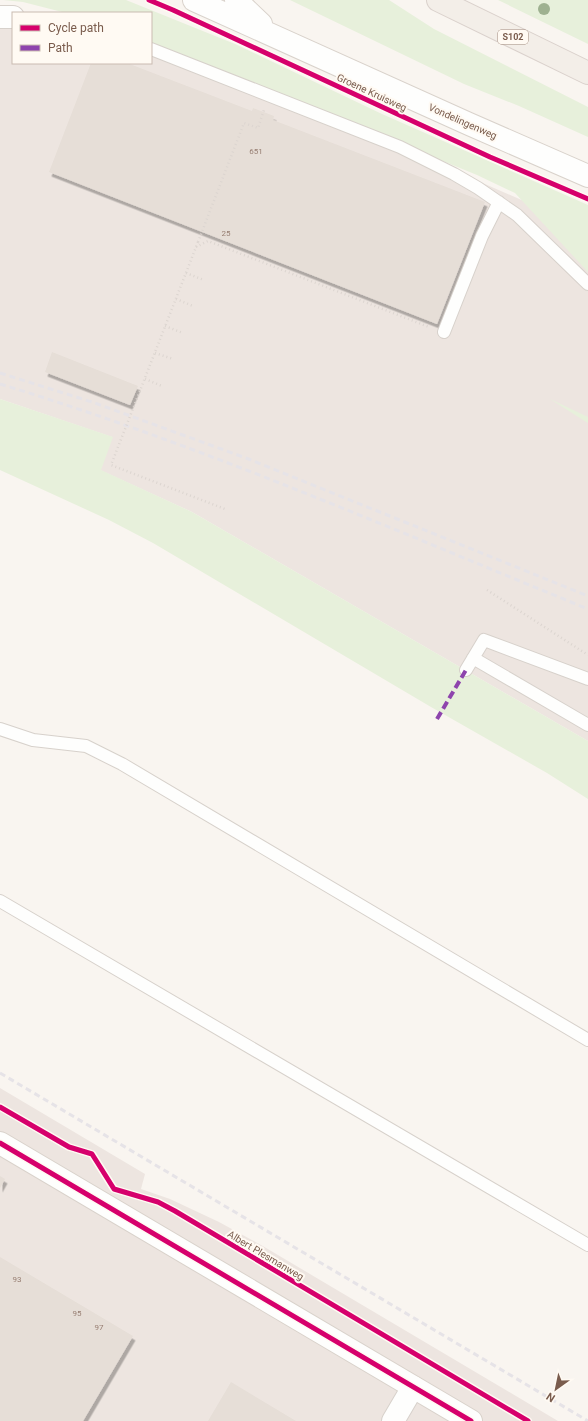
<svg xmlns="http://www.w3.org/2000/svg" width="588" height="1421" viewBox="0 0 588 1421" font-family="Roboto,sans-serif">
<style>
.industrial{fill:#ede5e0}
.green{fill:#e7f0db}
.building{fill:#e6ded7;filter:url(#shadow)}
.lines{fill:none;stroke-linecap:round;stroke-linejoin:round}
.lane-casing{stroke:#d7d1cb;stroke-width:14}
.street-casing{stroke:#d7d1cb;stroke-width:24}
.secondary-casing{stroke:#d9d2cb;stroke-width:24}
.primary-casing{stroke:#dad1cc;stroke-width:24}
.path{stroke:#dcd5d0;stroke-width:2.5;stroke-dasharray:1 3;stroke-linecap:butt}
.lane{stroke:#fefefd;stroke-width:12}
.street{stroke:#fefefd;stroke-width:22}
.secondary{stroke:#fefefd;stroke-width:22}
.primary{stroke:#f3eee8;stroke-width:22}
.rail{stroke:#e6e3e7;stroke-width:3;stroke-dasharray:6 4;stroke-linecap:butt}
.path-bridge{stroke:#dcd5d0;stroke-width:2.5;stroke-dasharray:1 3;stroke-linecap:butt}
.quiet{stroke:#8e44ad;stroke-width:4;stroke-dasharray:8 4;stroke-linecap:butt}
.cycleway-casing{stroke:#fffaf3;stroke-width:8}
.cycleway{stroke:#d6006c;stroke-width:5}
.tree{fill:#9eb190}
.labels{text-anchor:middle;stroke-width:4;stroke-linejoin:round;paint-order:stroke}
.number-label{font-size:8px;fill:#977e72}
.shield{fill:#fffaf3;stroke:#a28b7f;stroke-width:1}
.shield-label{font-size:9px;font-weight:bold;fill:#7a5c4d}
.street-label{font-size:10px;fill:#7a5c4d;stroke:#fffaf3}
</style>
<defs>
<filter id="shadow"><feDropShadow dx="2.5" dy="4.5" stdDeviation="0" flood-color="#0004"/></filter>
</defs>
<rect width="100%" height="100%" fill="#f9f5f0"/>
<path class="industrial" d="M13,26V63H151V38L588,229V741L192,512L100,470L112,437L0,399V27Z
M0,1088L145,1174L141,1189L170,1199L219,1222L261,1245L558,1421H0Z"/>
<path class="green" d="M3,0H126L235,44L382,114L588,205V272L515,193L477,175L245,80L151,44V13H66L23,2Z
M290,0H389L434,29L588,107V137L519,106L464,84Z
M498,0H588V44Z
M0,399L113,437L101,470L192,512L588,741V799L547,773L431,707L153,543L109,520L0,470Z
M550,399L588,417V423L583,420Z"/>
<path class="building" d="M91,63H127L252,111L253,108L274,116L273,120L485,202L437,324L49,172Z
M52,352L138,386L130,405L45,372Z
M0,1176L5,1179L0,1188Z
M0,1257L133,1336L83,1421H0Z
M231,1382L296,1421H208Z"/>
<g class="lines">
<defs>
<path id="lane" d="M151,49L400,147L454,174L478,188L517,215L588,284
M444,332L482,236L499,202
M473,658L588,725
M466,670L484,640L588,679
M0,729L33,740L86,746L122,764L588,1040
M0,901L588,1245"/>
<path id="street" d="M0,17H13
M393,1421L413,1387"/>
<path id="secondary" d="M194,0L469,124L588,176
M236,0L261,24
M0,1143L471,1421"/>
<path id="primary" d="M438,0L588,73"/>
</defs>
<use href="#lane" class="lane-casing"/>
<use href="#street" class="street-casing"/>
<use href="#secondary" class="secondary-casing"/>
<use href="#primary" class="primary-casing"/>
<path class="path" d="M198,242L244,123L258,128L264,110
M196,247L208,241L429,327
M186,273L204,280
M176,299L193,306
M165,326L183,333
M155,353L173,359
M145,379L162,386
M487,590L588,655"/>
<use href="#lane" class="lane"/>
<use href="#street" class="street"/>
<use href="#secondary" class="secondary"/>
<use href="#primary" class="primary"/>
<path class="rail" d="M0,373L92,402L246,458L588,596
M0,384C201,445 394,530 588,609
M0,1073L588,1421"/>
<path class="path-bridge" d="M198,242L111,465L225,509"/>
<path class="quiet" d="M437,719L466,670"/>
<defs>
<path id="cycleway" d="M149,0L173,10L490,157L588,199
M0,1107L69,1147L92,1154L114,1189L158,1202L175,1211L528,1421
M0,1143L471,1421"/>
</defs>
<use href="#cycleway" class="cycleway-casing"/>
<use href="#cycleway" class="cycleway"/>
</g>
<circle class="tree" cx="544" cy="9" r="6"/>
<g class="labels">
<g class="number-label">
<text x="256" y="154">651</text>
<text x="226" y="236">25</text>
<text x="17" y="1282">93</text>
<text x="77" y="1316">95</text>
<text x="99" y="1330">97</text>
</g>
<rect class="shield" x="498" y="30" width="30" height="14" rx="3"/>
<g class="shield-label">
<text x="513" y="40">S102</text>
</g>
<g class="street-label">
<text transform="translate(372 92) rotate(25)" y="4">Groene Kruisweg</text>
<text transform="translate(463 121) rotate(24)" y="4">Vondelingenweg</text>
<text transform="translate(266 1255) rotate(31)" y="4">Albert Plesmanweg</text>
</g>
</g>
<rect x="12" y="12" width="140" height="52" fill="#fffaf3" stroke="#cabbb1"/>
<rect x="20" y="25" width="20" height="6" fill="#d6006c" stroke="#cabbb1"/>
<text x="48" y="32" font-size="12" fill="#7a5c4d">Cycle path</text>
<rect x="20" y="45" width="20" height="6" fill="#8e44ad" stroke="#cabbb1"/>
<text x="48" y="52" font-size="12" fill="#7a5c4d">Path</text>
<g transform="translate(556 1389) rotate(213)" stroke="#fffaf3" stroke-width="3" paint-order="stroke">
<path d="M0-3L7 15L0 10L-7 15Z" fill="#7a5c4d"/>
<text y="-6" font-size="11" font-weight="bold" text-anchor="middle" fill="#7a5c4d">N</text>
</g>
</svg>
